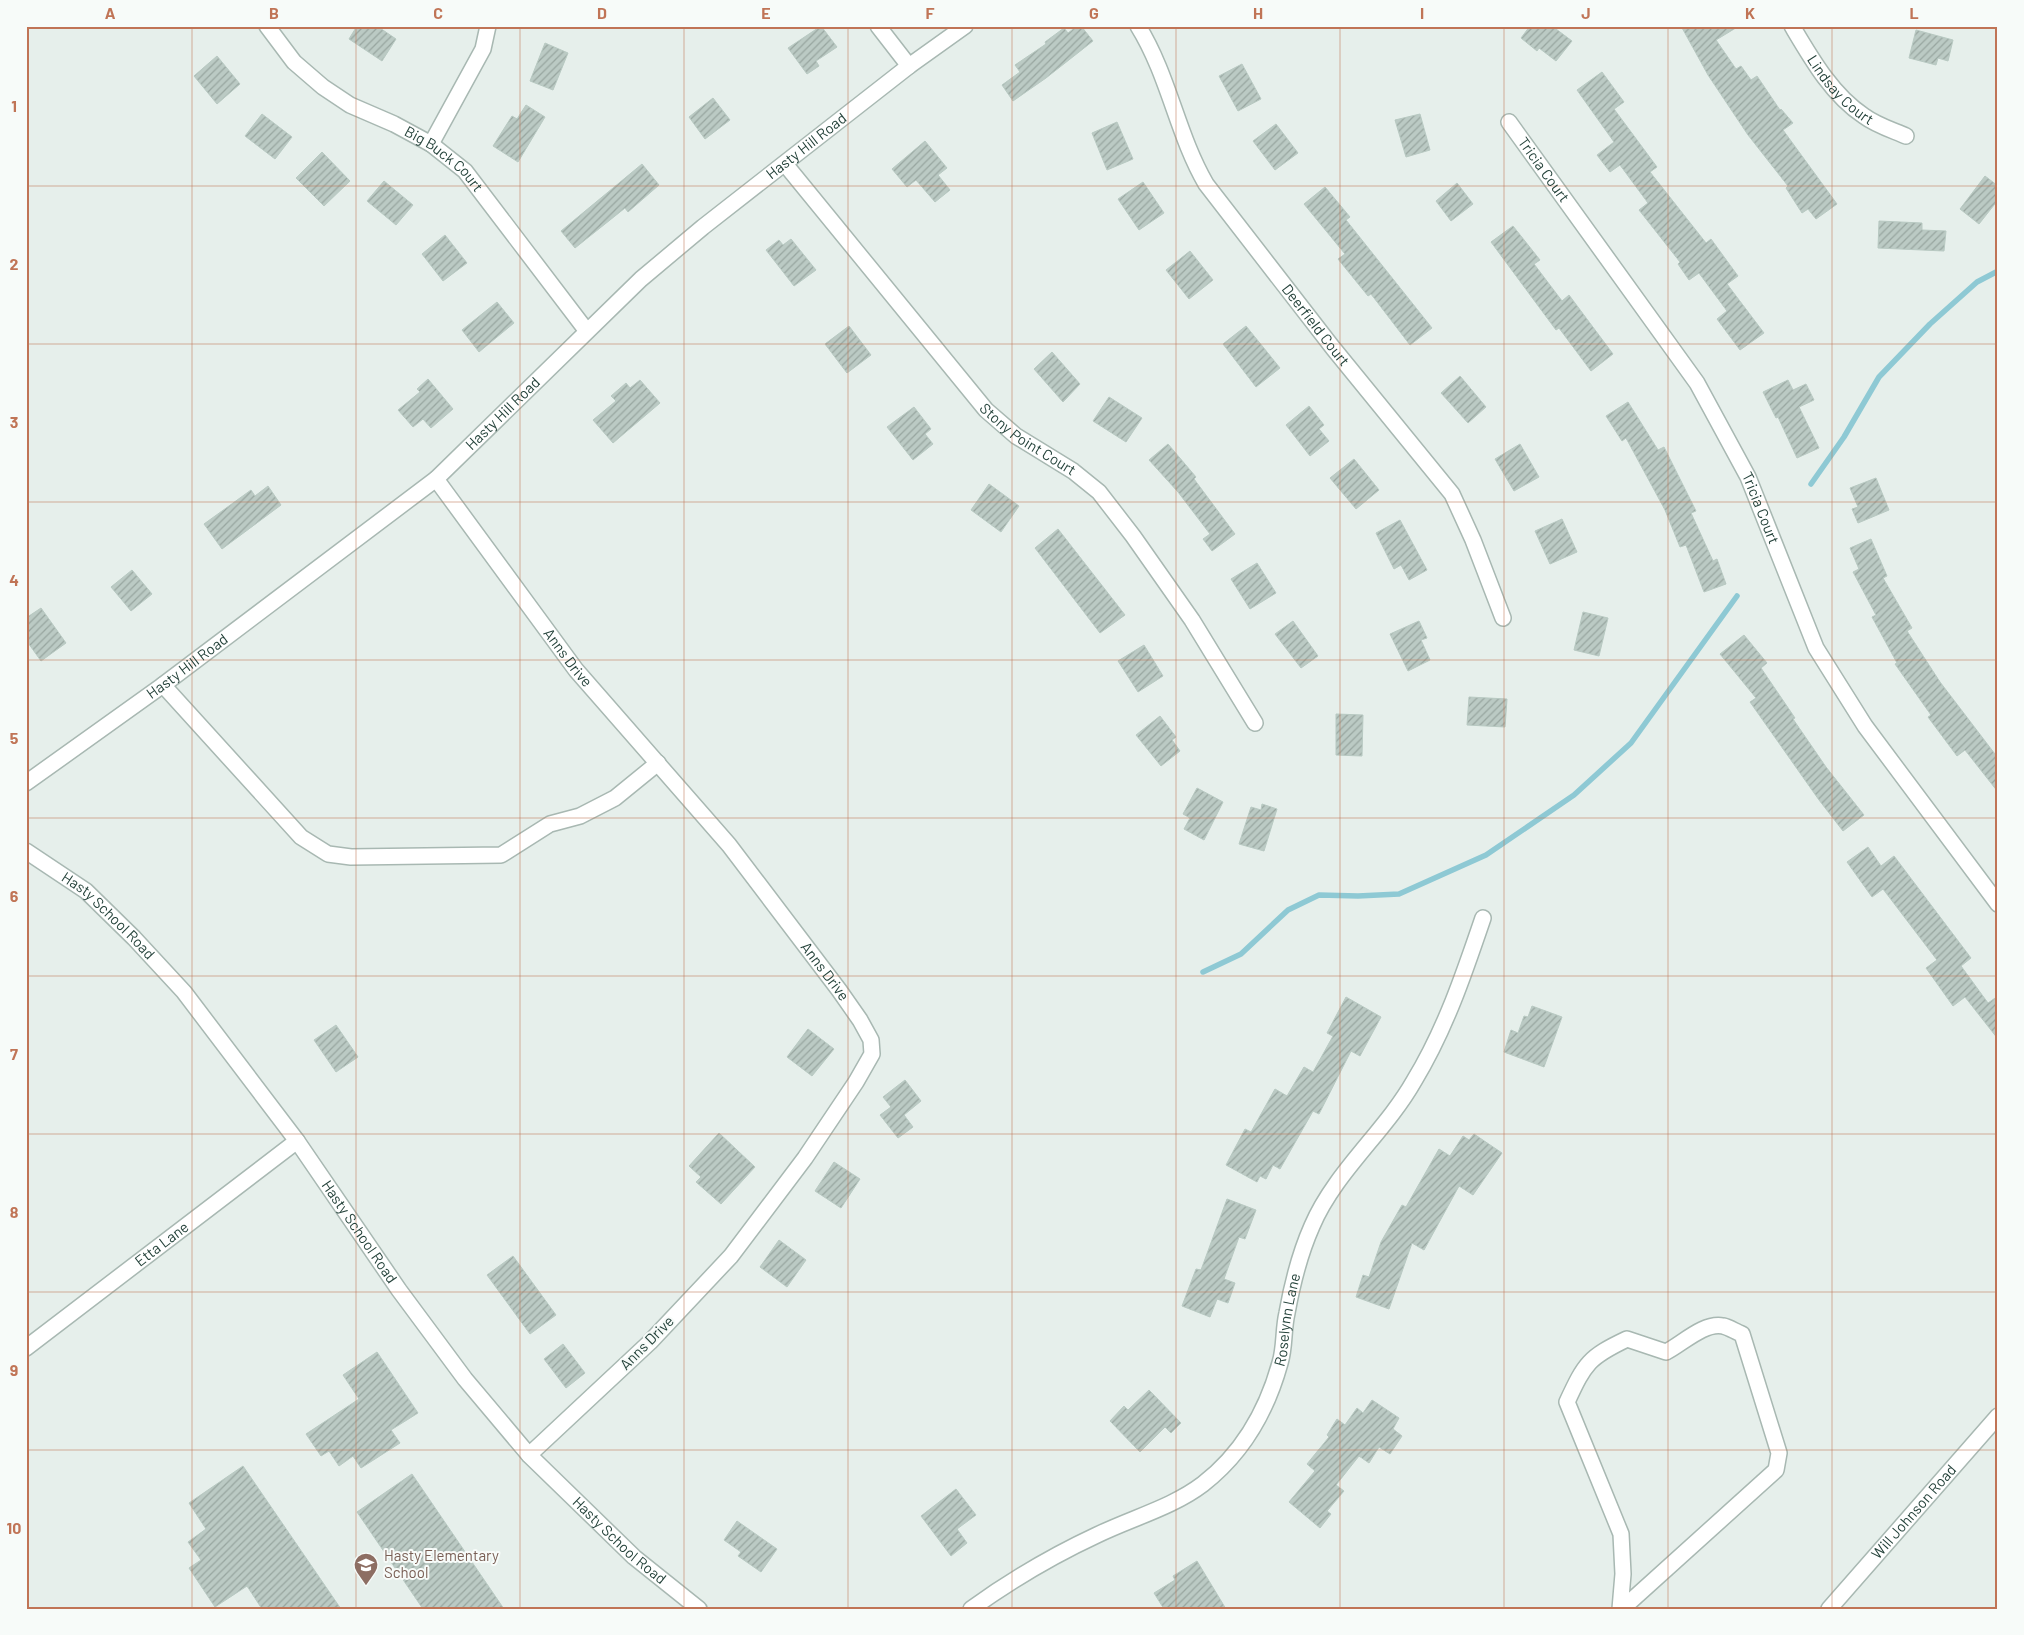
<svg xmlns="http://www.w3.org/2000/svg" width="2024" height="1635" viewBox="0 0 2024 1635" font-family="Barlow,sans-serif">
<style>
.lines{fill:none;stroke-linecap:round;stroke-linejoin:round}
.stream{stroke:#8ec9d4;stroke-width:5.5}
.building{fill:url(#building-hatch);stroke:#b8c9c2}
.minor-casing{stroke:#a8b8b2;stroke-width:18}
.tertiary-casing{stroke:#a8b8b2;stroke-width:18}
.minor{stroke:#fff;stroke-width:15}
.tertiary{stroke:#fff;stroke-width:15}
.grid{fill:none;stroke:#c07456;stroke-width:1;stroke-opacity:0.55}
.labels{text-anchor:middle;stroke-width:4;stroke-linejoin:round;paint-order:stroke}
.street-label{font-size:15px;fill:#24423a;stroke:#f7fbf9}
.education-label{font-size:15px;fill:#785e54;stroke:#f7fbf9;text-anchor:start}
.neatline{fill:none;stroke:#c07456;stroke-width:2}
.grid-label{font-size:16px;text-anchor:middle;font-weight:bold;fill:#c07456}
</style>
<defs>
<pattern id="building-hatch" width="6" height="6" patternUnits="userSpaceOnUse" patternTransform="scale(1.25)"><rect width="6" height="6" fill="#bbcac4"/><path d="M-1 1l2-2M0 6l6-6M5 7l2-2" fill="none" stroke="#98a6a0"/></pattern>
</defs>
<rect width="100%" height="100%" fill="#e6efeb"/>
<g class="lines">
<path class="stream" d="M1811,484L1844,437L1879,377L1930,324L1977,282L1998,271
M1203,972L1241,954L1288,910L1319,895L1358,896L1399,894L1486,855L1574,795L1631,743L1737,596"/>
</g>
<path class="building" d="M357,26H377L396,39L382,61L349,39Z
M821,26L837,47L816,61L819,66L807,74L788,48Z
M1077,26H1081L1093,41L1046,78L1013,101L1002,85L1020,72L1015,65L1046,44L1045,42L1064,28L1068,33Z
M1530,26H1552L1572,41L1556,61L1539,48L1537,51L1521,38Z
M1681,26H1739L1716,40L1736,69L1741,66L1751,80L1757,76L1780,110L1781,109L1793,123L1783,130L1837,204L1816,219L1808,209L1802,213L1786,188L1788,186L1748,135L1708,75Z
M1916,30L1953,40L1948,61L1938,58L1936,65L1909,58Z
M545,43L568,53L553,90L530,81Z
M217,56L240,84L217,104L194,76Z
M1242,64L1261,99L1238,111L1219,76Z
M1602,72L1624,102L1614,109L1657,167L1650,172L1706,243L1711,239L1738,276L1727,284L1764,333L1740,350L1717,319L1727,311L1699,273L1689,280L1678,264L1680,262L1639,210L1648,203L1620,165L1610,172L1597,155L1614,142L1577,90Z
M713,98L730,120L705,139L689,117Z
M526,105L545,117L518,162L493,146L512,116L517,119Z
M262,114L292,137L275,159L245,136Z
M1420,114L1430,150L1406,157L1395,120Z
M1117,122L1133,159L1107,170L1092,133Z
M1276,124L1298,153L1275,170L1253,141Z
M925,141L947,168L938,175L950,190L935,202L916,180L907,187L892,169Z
M322,152L350,181L324,206L296,178Z
M642,164L659,185L628,212L625,208L575,248L561,231Z
M1985,176L1998,186V200L1979,224L1960,209Z
M384,181L413,205L396,225L367,201Z
M1143,182L1164,213L1139,230L1118,199Z
M1457,183L1473,204L1451,221L1436,201Z
M1325,187L1350,217L1346,220L1432,328L1410,345L1371,294L1368,296L1338,259L1345,254L1304,204Z
M1879,221L1922,223V230L1946,231L1944,251L1878,248Z
M1513,226L1540,260L1534,264L1562,301L1569,295L1613,354L1591,371L1559,328L1556,330L1491,242Z
M445,235L467,263L443,281L422,254Z
M791,239L816,270L794,286L766,250L779,240L783,245Z
M1190,251L1213,280L1189,299L1166,270Z
M497,302L514,323L479,352L462,330Z
M849,326L871,355L847,373L825,344Z
M1246,326L1280,368L1256,387L1223,344Z
M1052,352L1080,384L1063,402L1034,369Z
M1460,376L1486,407L1468,423L1441,393Z
M428,379L453,409L431,428L423,419L413,427L398,410L420,392L417,389Z
M640,380L660,403L613,443L593,420L616,401L611,396L626,383L630,388Z
M1788,380L1793,390L1806,384L1814,400L1799,407L1819,448L1797,458L1778,417L1776,418L1763,392Z
M1109,397L1142,418L1126,442L1093,421Z
M1628,402L1658,450L1664,447L1696,511L1691,513L1713,561L1717,559L1726,584L1704,592L1686,545L1680,547L1665,510L1626,438L1622,441L1606,416Z
M1309,406L1324,425L1319,429L1329,441L1310,456L1286,425Z
M914,407L931,429L925,434L933,444L913,460L887,427Z
M1168,444L1196,477L1194,479L1235,534L1212,551L1203,539L1210,534L1178,492L1149,460Z
M1520,444L1539,477L1514,491L1495,459Z
M1354,459L1379,490L1356,509L1330,478Z
M1876,478L1889,510L1858,523L1852,509L1858,507L1850,488Z
M989,484L1019,506L1001,532L971,510Z
M268,486L281,505L222,549L204,524L251,490L255,496Z
M1562,519L1577,552L1550,564L1535,531Z
M1400,520L1427,570L1409,580L1401,565L1394,569L1376,533Z
M1058,529L1125,615L1100,633L1035,548Z
M1871,539L1887,576L1883,578L1912,628L1907,631L1940,682L1998,758V792L1965,750L1957,756L1928,717L1931,715L1895,664L1897,663L1872,617L1876,615L1853,572L1859,569L1850,548Z
M1257,563L1276,593L1250,609L1231,579Z
M132,570L152,594L131,611L111,587Z
M41,608L66,643L41,661L26,640V618Z
M1583,612L1608,618L1599,656L1574,650Z
M1293,621L1318,656L1301,668L1275,634Z
M1419,621L1427,638L1421,640L1430,660L1408,671L1390,634Z
M1744,635L1767,663L1761,668L1795,718L1793,719L1826,767L1864,815L1843,831L1819,800L1750,702L1756,698L1720,654Z
M1144,645L1163,676L1138,692L1118,661Z
M1469,697L1507,699L1505,727L1467,725Z
M1336,714L1363,715L1362,756L1336,755Z
M1160,716L1176,737L1172,740L1180,751L1161,766L1136,735Z
M1197,788L1223,802L1204,840L1184,829L1190,818L1183,814Z
M1262,804L1277,809L1264,851L1239,844L1251,807L1261,810Z
M1868,847L1881,866L1894,856L1971,958L1961,966L1988,1003L1998,996V1039L1965,997L1953,1006L1926,968L1937,960L1883,889L1872,897L1847,862Z
M1346,997L1381,1017L1360,1056L1351,1051L1319,1114L1313,1111L1280,1169L1273,1165L1266,1179L1260,1176L1257,1182L1226,1165L1245,1129L1251,1132L1275,1089L1287,1096L1304,1067L1313,1072L1333,1036L1327,1033Z
M1532,1006L1562,1017L1544,1067L1504,1052L1511,1030L1518,1033L1524,1016L1528,1017Z
M336,1025L358,1057L336,1072L314,1040Z
M808,1029L834,1049L812,1076L787,1057Z
M905,1080L921,1101L904,1115L913,1127L898,1138L880,1115L891,1107L883,1097Z
M719,1133L755,1167L721,1204L696,1182L701,1177L689,1166Z
M1474,1134L1502,1153L1473,1195L1459,1186L1424,1250L1412,1243L1389,1309L1356,1297L1363,1275L1369,1277L1381,1242L1402,1205L1406,1207L1439,1149L1450,1156L1463,1136L1469,1140Z
M834,1162L860,1179L841,1208L815,1191Z
M1227,1199L1256,1210L1245,1239L1239,1237L1224,1279L1235,1283L1228,1303L1217,1299L1210,1317L1182,1306L1196,1269L1201,1270Z
M779,1240L806,1260L787,1287L760,1267Z
M513,1256L556,1315L530,1334L487,1275Z
M563,1344L585,1373L566,1388L544,1359Z
M377,1352L418,1413L391,1430L400,1443L361,1468L353,1456L339,1466L329,1451L321,1456L306,1434L359,1399L343,1375Z
M1149,1390L1181,1423L1171,1433L1165,1427L1140,1452L1110,1421L1124,1406L1128,1410Z
M1372,1400L1399,1418L1393,1429L1402,1436L1390,1454L1379,1447L1369,1463L1359,1456L1336,1485L1344,1491L1327,1511L1331,1514L1320,1528L1289,1502L1315,1471L1307,1464L1329,1437L1327,1435L1337,1419L1345,1425L1357,1408L1363,1413Z
M243,1466L341,1609H262L247,1586L215,1607L189,1568L201,1560L188,1542L206,1529L189,1503Z
M412,1474L504,1609H423L357,1512Z
M956,1489L976,1515L957,1529L967,1543L951,1556L921,1516Z
M737,1521L777,1549L761,1572L738,1556L741,1552L724,1540Z
M1197,1561L1226,1609H1164L1154,1593L1175,1580L1173,1576Z"/>
<g class="lines">
<defs>
<g id="minor">
<path id="s1" d="M267,26L294,62L323,87L350,105L394,124L431,144L465,171L586,330"/>
<path d="M878,26L909,66"/>
<path id="s2" d="M1138,26C1169,76 1177,134 1206,184L1333,348L1452,494L1473,540L1503,618"/>
<path id="s3" d="M1792,26C1811,58 1832,95 1864,116C1876,125 1892,130 1906,136"/>
<path id="s4" d="M1509,122L1697,383L1748,477L1816,648L1865,726L1998,904"/>
<path d="M431,144L483,49L488,26"/>
<path id="s5" d="M785,164L986,410L1016,436L1073,471L1099,492L1133,536L1192,620L1255,723"/>
<path id="s6" d="M436,479L576,670L729,845L839,990L860,1020L871,1040L872,1054L856,1082L805,1158L731,1256L650,1342L529,1455"/>
<path d="M163,685L301,837L328,854L351,857L501,855L550,824L580,816L615,798L658,763"/>
<path id="s7" d="M26,1348L297,1141"/>
<path id="s8" d="M971,1609C1010,1581 1054,1555 1097,1535C1132,1518 1173,1507 1203,1484C1243,1453 1267,1410 1280,1363C1285,1347 1283,1330 1287,1313C1292,1285 1300,1253 1312,1226C1335,1172 1385,1132 1414,1081C1445,1030 1464,974 1483,918"/>
<path d="M1620,1609L1623,1574L1621,1534L1567,1402C1585,1363 1589,1357 1627,1339L1666,1352C1682,1344 1704,1322 1723,1326C1729,1327 1736,1332 1742,1334L1779,1453L1776,1470L1622,1609"/>
<path id="s9" d="M1829,1609L1998,1416"/>
</g>
<g id="tertiary">
<path id="s10" d="M26,783L163,685L436,479L641,279L703,227L909,66L965,26"/>
<path id="s11" d="M26,851L86,891L134,938L184,992L297,1141L399,1290L465,1379L529,1455L634,1557L699,1609"/>
</g>
</defs>
<use href="#minor" class="minor-casing"/>
<use href="#tertiary" class="tertiary-casing"/>
<use href="#minor" class="minor"/>
<use href="#tertiary" class="tertiary"/>
</g>
<path class="grid" d="M192,26V1609M356,26V1609M520,26V1609M684,26V1609M848,26V1609M1012,26V1609M1176,26V1609M1340,26V1609M1504,26V1609M1668,26V1609M1832,26V1609M26,186H1998M26,344H1998M26,502H1998M26,660H1998M26,818H1998M26,976H1998M26,1134H1998M26,1292H1998M26,1450H1998"/>
<defs>
<symbol id="school-pin" viewBox="-11 -11 22 30"><path d="M0 17L-7.5 6A9.5 9.5 0 1 1 7.5 6Z" fill="#8d6e63" stroke="#f7fbf9"/><path d="M0-5L7-2L0 1L-7-2ZM-4 1L0 2.5L4 1V4Q0 6-4 4Z" fill="#fff"/></symbol>
</defs>
<g fill-rule="evenodd">
<use href="#school-pin" x="352" y="1551" width="28" height="38"/>
</g>
<g class="labels">
<g class="street-label">
<text dy="5" stroke="none"><textPath href="#s3" startOffset="81">Lindsay Court</textPath></text>
<text dy="5" stroke="none"><textPath href="#s10" startOffset="1009">Hasty Hill Road</textPath></text>
<text dy="5" stroke="none"><textPath href="#s1" startOffset="225">Big Buck Court</textPath></text>
<text dy="5" stroke="none"><textPath href="#s4" startOffset="59">Tricia Court</textPath></text>
<text dy="5" stroke="none"><textPath href="#s2" startOffset="351">Deerfield Court</textPath></text>
<text dy="5" stroke="none"><textPath href="#s10" startOffset="604">Hasty Hill Road</textPath></text>
<text dy="5" stroke="none"><textPath href="#s5" startOffset="369">Stony Point Court</textPath></text>
<text dy="5" stroke="none"><textPath href="#s4" startOffset="462">Tricia Court</textPath></text>
<text dy="5" stroke="none"><textPath href="#s6" startOffset="222">Anns Drive</textPath></text>
<text dy="5" stroke="none"><textPath href="#s10" startOffset="199">Hasty Hill Road</textPath></text>
<text dy="5" stroke="none"><textPath href="#s11" startOffset="105">Hasty School Road</textPath></text>
<text dy="5" stroke="none"><textPath href="#s6" startOffset="628">Anns Drive</textPath></text>
<text dy="5" stroke="none"><textPath href="#s11" startOffset="510">Hasty School Road</textPath></text>
<text dy="5" stroke="none"><textPath href="#s7" startOffset="171">Etta Lane</textPath></text>
<text dy="5" stroke="none"><textPath href="#s8" startOffset="454">Roselynn Lane</textPath></text>
<text transform="translate(647 1343) rotate(-45)" y="5">Anns Drive</text>
<text dy="5" stroke="none"><textPath href="#s9" startOffset="129">Will Johnson Road</textPath></text>
<text dy="5" stroke="none"><textPath href="#s11" startOffset="915">Hasty School Road</textPath></text>
</g>
<g class="education-label">
<text x="384" y="1561">Hasty Elementary<tspan x="384" dy="17">School</tspan></text>
</g>
</g>
<rect width="2024" height="1635" fill="none" stroke="#f7fbf9" stroke-width="55"/>
<rect x="28" y="28" width="1968" height="1580" class="neatline"/>
<g class="grid-label">
<text x="110" y="19">A</text>
<text x="274" y="19">B</text>
<text x="438" y="19">C</text>
<text x="602" y="19">D</text>
<text x="766" y="19">E</text>
<text x="930" y="19">F</text>
<text x="1094" y="19">G</text>
<text x="1258" y="19">H</text>
<text x="1422" y="19">I</text>
<text x="1586" y="19">J</text>
<text x="1750" y="19">K</text>
<text x="1914" y="19">L</text>
<text x="14" y="112">1</text>
<text x="14" y="270">2</text>
<text x="14" y="428">3</text>
<text x="14" y="586">4</text>
<text x="14" y="744">5</text>
<text x="14" y="902">6</text>
<text x="14" y="1060">7</text>
<text x="14" y="1218">8</text>
<text x="14" y="1376">9</text>
<text x="14" y="1534">10</text>
</g>
</svg>
